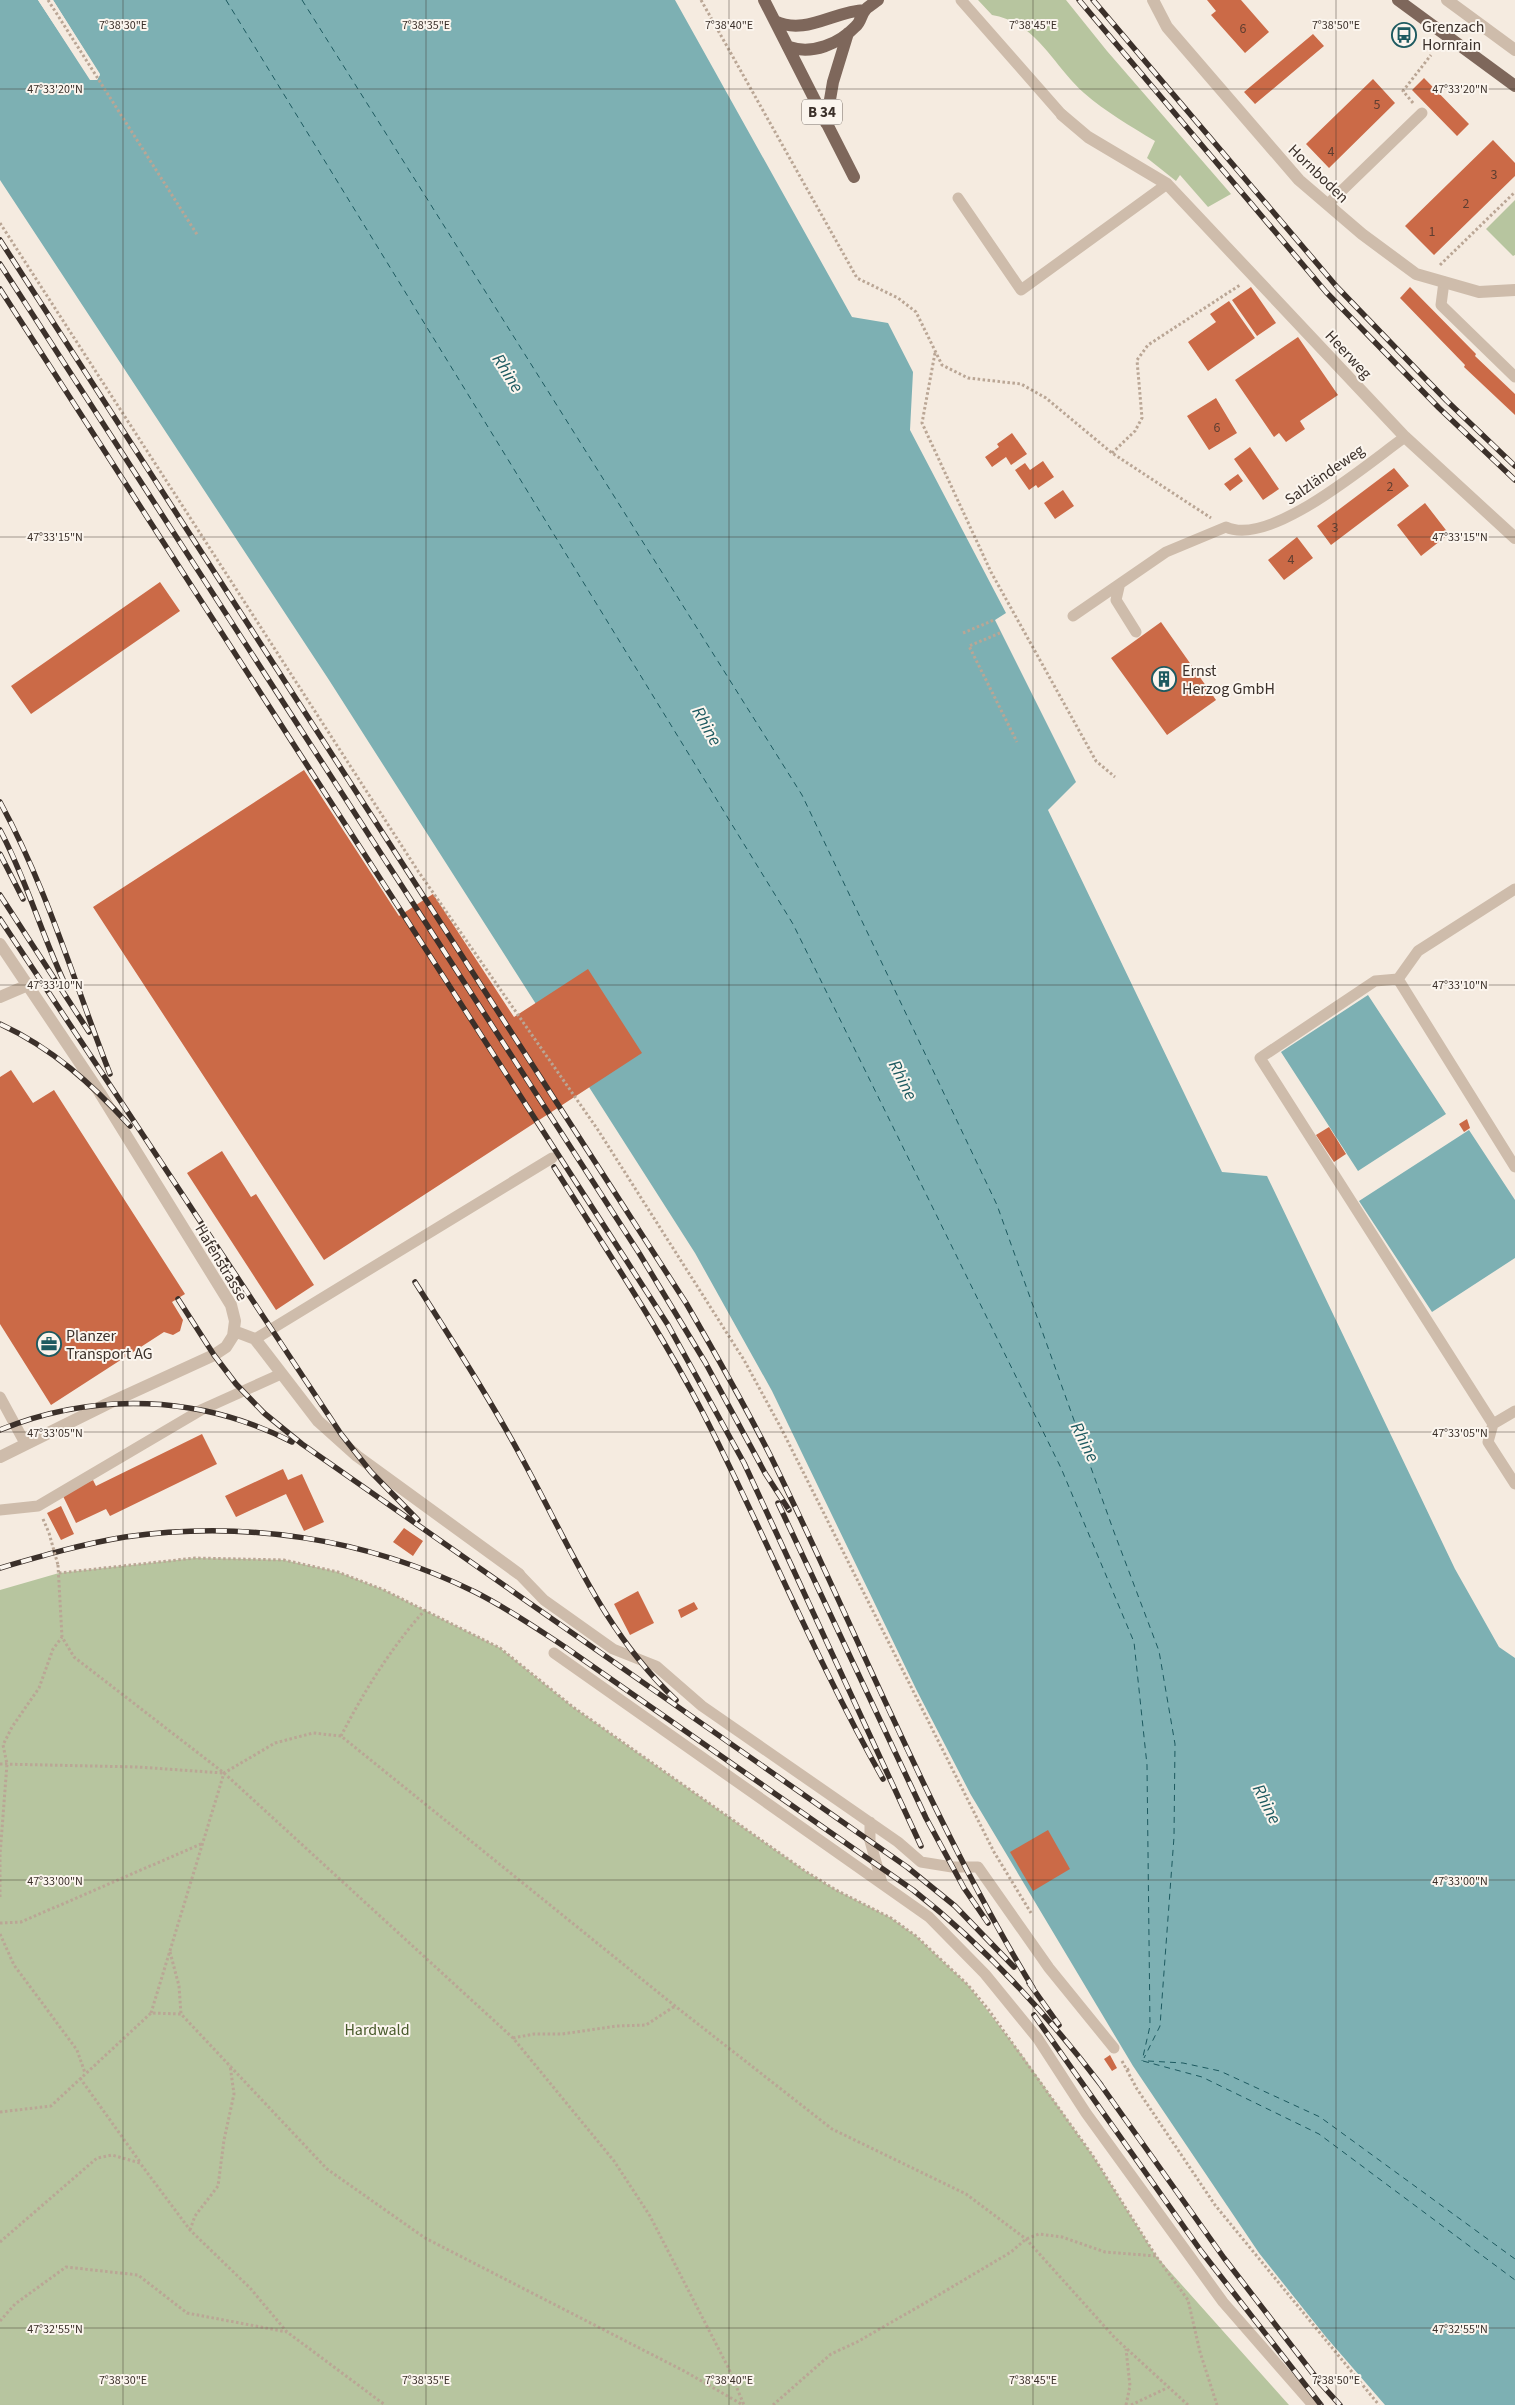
<svg xmlns="http://www.w3.org/2000/svg" width="1515" height="2405" viewBox="0 0 1515 2405" font-family="'Source Sans 3',sans-serif">
<style>
.green{fill:#b7c59f}
.water{fill:#7db0b3}
.pier{fill:#f5ebe0}
.lines{fill:none;stroke-linecap:round;stroke-linejoin:round}
.ferry{stroke:#1d5a60;stroke-width:1;stroke-dasharray:6 5;stroke-linecap:butt}
.building{fill:#cb6a47}
.path{stroke:#baa695;stroke-width:3;stroke-dasharray:2.5 2.5;stroke-linecap:butt}
.lane{stroke:#cebcab;stroke-width:11}
.street{stroke:#cebcab;stroke-width:12}
.primary{stroke:#7e675b;stroke-width:12}
.rail-casing{stroke:#3b302a;stroke-width:5.5}
.rail{stroke:#fbf5ee;stroke-width:4;stroke-dasharray:11;stroke-linecap:butt}
.path-bridge{stroke:#baa695;stroke-width:3;stroke-dasharray:2.5 2.5;stroke-linecap:butt}
.ticks{fill:none;stroke:#3b302a;stroke-width:1;stroke-opacity:0.45}
.labels{text-anchor:middle;stroke-width:4;stroke-linejoin:round;paint-order:stroke}
.number-label{font-size:14px;fill:#5f3e31}
.shield{fill:#fbf5ee;stroke:#756b65;stroke-width:1}
.shield-label{font-size:15px;font-weight:bold;fill:#3b302a}
.poi-label{font-size:16px;fill:#3b302a;stroke:#fbf5ee;text-anchor:start}
.street-label{font-size:16px;fill:#3b302a;stroke:#fbf5ee}
.park-label{font-size:16px;fill:#495b2d;stroke:#fbf5ee}
.water-label{font-size:18px;font-style:italic;fill:#1d5a60;stroke:#fbf5ee}
.ticks-label{font-size:12px;text-anchor:middle;fill:#3b302a;stroke:#fbf5ee;stroke-width:4;stroke-linejoin:round;paint-order:stroke}
</style>
<rect width="100%" height="100%" fill="#f5ebe0"/>
<path class="green" d="M978,0H1066L1107,51L1231,194L1208,207L1180,175L1176,181L1147,158L1155,141C1130,126 1106,112 1084,93C1053,65 1036,22 992,15Z
M1515,200V255L1513,256L1486,229Z
M195,1558L284,1560L338,1572L384,1590L500,1648L573,1707L805,1871L836,1890L891,1918L916,1936L968,1985L1024,2058L1093,2156L1156,2256L1289,2405H0V1590L59,1573Z"/>
<path class="water" d="M0,0H38L91,80H97L100,74L53,0H675L852,317L888,323L913,372L910,430L1006,613L995,620L1076,782L1048,810L1222,1172L1267,1176L1455,1569L1499,1647L1515,1658V2405H1385L1326,2337L1259,2253L1133,2066L971,1795L917,1691L772,1391L695,1253L329,680L0,180Z
M1368,995L1446,1114L1358,1171L1281,1052Z
M1469,1130L1515,1200V1258L1432,1312L1359,1201Z"/>
<path class="pier" d="M38,0H41L92,77H96L97,75L50,0H53L100,75L97,80H90Z"/>
<g class="lines">
<path class="ferry" d="M226,0L793,924L1061,1468L1134,1642L1147,1765L1150,2026L1142,2061
M302,0L802,795L997,1205L1114,1532L1159,1651L1175,1744L1174,1837L1160,2026L1144,2058
M1143,2061L1202,2077L1319,2134L1515,2280
M1148,2061L1183,2063L1220,2071L1320,2117L1515,2259"/>
</g>
<path class="building" d="M1207,0H1241L1269,32L1245,53L1211,15L1216,11Z
M1313,34L1324,46L1255,104L1244,92Z
M1424,78L1469,124L1457,136L1412,90Z
M1373,79L1395,103L1329,168L1306,144Z
M1493,140L1515,163V176L1434,255L1405,226Z
M1251,287L1276,323L1257,336L1232,300Z
M1410,287L1476,354L1475,356L1515,394V415L1464,367L1465,365L1400,298Z
M1229,301L1255,338L1208,371L1188,342L1216,322L1210,314Z
M1298,337L1338,395L1300,421L1305,429L1286,442L1279,433L1274,437L1235,380Z
M1216,398L1237,433L1209,450L1187,416Z
M1012,433L1027,454L1011,465L1006,457L992,467L985,457L999,447L997,444Z
M1250,447L1279,489L1263,500L1234,459Z
M1043,461L1054,477L1038,488L1036,485L1029,490L1015,470L1025,463L1030,470Z
M1394,468L1409,486L1331,545L1317,526Z
M1238,474L1243,481L1230,491L1224,484Z
M1063,490L1074,506L1055,519L1044,503Z
M1425,503L1449,534L1421,556L1397,525Z
M1297,537L1313,558L1284,580L1268,560Z
M160,582L180,611L31,714L11,686Z
M1161,622L1216,700L1167,735L1111,658Z
M304,770L399,916L433,894L514,1017L588,969L642,1053L324,1260L93,907Z
M11,1070L33,1103L54,1090L185,1294L172,1302L183,1320L180,1331L173,1335L164,1332L51,1405L0,1324V1077Z
M1467,1119L1470,1128L1464,1132L1459,1124Z
M1329,1127L1346,1154L1334,1162L1316,1135Z
M222,1151L251,1197L256,1194L314,1285L276,1310L187,1173Z
M202,1434L217,1464L110,1516L106,1509L76,1523L62,1494L93,1480L96,1486Z
M283,1469L288,1480L302,1474L324,1522L304,1531L286,1494L236,1517L225,1496Z
M61,1506L74,1534L61,1540L47,1513Z
M404,1528L423,1541L413,1556L393,1542Z
M638,1591L654,1623L630,1635L614,1604Z
M694,1602L698,1609L681,1618L678,1610Z
M1048,1830L1070,1869L1033,1891L1010,1852Z
M1110,2055L1117,2068L1112,2071L1104,2059Z"/>
<g class="lines">
<path class="path" d="M48,0L198,236
M701,0L857,278L898,298L916,312L942,365L968,378L1021,384L1046,398L1112,453L1211,518
M1413,103L1403,91L1431,55
M0,223L418,871L598,1130L744,1360L781,1428L994,1852L1031,1913
M1440,265L1515,192
M935,353L922,423L991,572L1096,761L1115,777
M1112,453L1135,431L1142,418L1137,360L1148,345L1240,285
M963,633L994,620
M1000,633L969,646L1017,742
M43,1519L49,1533
M58,1565L62,1637L74,1657L224,1773L513,2038L614,2161L650,2216L729,2369L744,2405
M59,1573L195,1558L284,1560L338,1572L384,1590L500,1648L573,1707L805,1871L836,1890L891,1918L916,1936L968,1985L988,2009L1093,2156L1156,2256L1188,2300L1200,2352L1217,2405
M341,1736C363,1693 392,1646 425,1610
M0,1764L138,1767L223,1773
M0,1897V1855L7,1764L3,1745L12,1727L39,1688L53,1649L62,1637
M0,1923L21,1922L201,1844
M0,1934L14,1965L77,2050L85,2073
M170,1952L179,1986L181,2014
M151,2013L224,1773L275,1743L313,1733L341,1736L675,2006L832,2129L966,2194L1026,2239L1115,2338L1188,2405
M513,2038L534,2034H562L617,2026L646,2025L675,2006
M1122,2061L1137,2089L1215,2205L1379,2405
M1127,2070L1131,2068
M80,2078L140,2162
M0,2112L51,2106L151,2013L181,2014L327,2169L425,2238L686,2372L743,2405
M190,2230L195,2216L218,2186L224,2140L234,2094L230,2065
M0,2242L97,2158L112,2155L140,2163L190,2230L250,2288L287,2332L385,2405
M0,2321L15,2304L66,2267L138,2275L187,2313L287,2332
M773,2405L831,2354L857,2342L925,2303L1011,2252L1026,2239L1039,2234L1062,2237L1105,2252L1156,2256
M1126,2405L1130,2386L1126,2349
M1131,2405L1167,2388"/>
<path class="lane" d="M961,0L1062,115
M958,198L1021,290L1167,184
M1328,204L1422,113
M1444,282L1441,305L1515,377
M1119,587L1116,600L1136,632
M1073,616L1166,552L1226,527C1270,548 1368,463 1405,437
M1515,889L1418,951L1398,979L1375,981L1260,1058L1493,1424L1488,1442L1515,1484
M1398,979L1515,1167
M255,1339L552,1158
M0,1397L25,1443
M1493,1424L1515,1411
M0,1510L38,1506L201,1410L281,1374
M519,1574L544,1600L613,1649L656,1666L702,1706L898,1842L921,1862L952,1867H978L1049,1968L1114,2048
M554,1653L929,1917L985,1974L1038,2039L1086,2113L1223,2302L1313,2405
M870,1822V1841L882,1883"/>
<path class="street" d="M1153,0L1167,27L1299,180L1362,234L1416,274L1479,292L1515,290
M1447,0L1515,50
M1062,115L1088,137L1167,184L1405,437L1515,538
M0,944L100,1093L231,1305L235,1321L233,1336L226,1347L214,1355L107,1404L0,1457
M0,997L28,985
M234,1331L255,1339L318,1421L357,1456L519,1574"/>
<path class="primary" d="M764,0L854,177
M1398,0L1515,86
M775,21C805,36 834,11 865,10
M789,47C812,55 839,44 856,26C861,22 861,14 866,9C869,6 874,3 878,0
M826,123L833,82L848,33"/>
<defs>
<path id="rail" d="M1079,0L1326,292L1439,408L1515,480
M1093,0L1337,287L1447,401L1515,466
M0,240L686,1303C715,1353 744,1404 770,1455C858,1633 930,1819 1033,1988
M0,264L639,1253L705,1362L765,1473L789,1510
M0,289L668,1325L744,1463L921,1846
M0,802C47,888 74,982 110,1074
M0,830C27,880 42,937 67,988
M0,854L23,899
M0,895L89,1032
M0,919L341,1434L371,1472L418,1520
M0,1024C52,1048 92,1084 130,1126
M554,1167C605,1248 659,1328 703,1413C765,1534 816,1661 883,1779
M415,1282C453,1342 492,1402 525,1464C571,1549 604,1632 676,1700
M178,1299L214,1355L236,1384L264,1413L302,1444L907,1867L955,1906L1014,1967
M0,1430C95,1391 201,1395 292,1442
M778,1503L926,1818L964,1888L988,1923
M0,1568C41,1556 82,1544 125,1537C245,1520 366,1538 475,1592C507,1608 536,1628 565,1647L913,1890C983,1945 1047,2014 1101,2085
M1029,1983L1059,2025
M1034,2015L1201,2251L1321,2405
M1098,2081L1224,2258L1321,2384L1340,2405"/>
</defs>
<use href="#rail" class="rail-casing"/>
<use href="#rail" class="rail"/>
<path class="path-bridge" d="M49,1533L58,1565"/>
</g>
<path class="ticks" d="M123,0V2405M426,0V2405M729,0V2405M1033,0V2405M1336,0V2405M0,89H1515M0,537H1515M0,985H1515M0,1432H1515M0,1880H1515M0,2328H1515"/>
<defs>
<symbol id="bus-ring" viewBox="-11 -11 22 22"><circle r="9.5" fill="#fbf5ee" stroke="#1d5a60" stroke-width="1.5"/><path d="M-5-6H5V4H4V6H2V4H-2V6H-4V4H-5ZM-3.5-4V0h7V-4ZM-3.5 1.2v1.5H-2V1.2ZM2 1.2v1.5H3.5V1.2Z" fill="#1d5a60"/></symbol>
<symbol id="building-ring" viewBox="-11 -11 22 22"><circle r="9.5" fill="#fbf5ee" stroke="#1d5a60" stroke-width="1.5"/><path d="M-4-6H4V6H1V3H-1V6H-4ZM-2.5-4.3h1.7v1.8h-1.7ZM.8-4.3h1.7v1.8H.8ZM-2.5-1h1.7V.8h-1.7ZM.8-1h1.7V.8H.8Z" fill="#1d5a60"/></symbol>
<symbol id="office-ring" viewBox="-11 -11 22 22"><circle r="9.5" fill="#fbf5ee" stroke="#1d5a60" stroke-width="1.5"/><path d="M-6-3h4V-5.5h4V-3h4V5H-6ZM-1-4.5V-3h2v-1.5ZM-6 0V1H6V0Z" fill="#1d5a60"/></symbol>
</defs>
<g fill-rule="evenodd">
<use href="#bus-ring" x="1390" y="21" width="28" height="28"/>
<use href="#building-ring" x="1150" y="665" width="28" height="28"/>
<use href="#office-ring" x="35" y="1330" width="28" height="28"/>
</g>
<g class="labels">
<g class="number-label">
<text x="1243" y="33">6</text>
<text x="1377" y="109">5</text>
<text x="1331" y="156">4</text>
<text x="1494" y="179">3</text>
<text x="1466" y="208">2</text>
<text x="1432" y="236">1</text>
<text x="1217" y="432">6</text>
<text x="1390" y="491">2</text>
<text x="1335" y="532">3</text>
<text x="1291" y="564">4</text>
</g>
<rect class="shield" x="802" y="99.5" width="40" height="25" rx="4"/>
<g class="shield-label">
<text x="822" y="117">B 34</text>
</g>
<g class="poi-label">
<text x="1422" y="32">Grenzach<tspan x="1422" dy="18">Hornrain</tspan></text>
<text x="1182" y="676">Ernst<tspan x="1182" dy="18">Herzog GmbH</tspan></text>
<text x="66" y="1341">Planzer<tspan x="66" dy="18">Transport AG</tspan></text>
</g>
<g class="street-label">
<text transform="translate(1319 173) rotate(44)" y="6">Hornboden</text>
<text transform="translate(1349 354) rotate(47)" y="6">Heerweg</text>
<text transform="translate(1324 474) rotate(-35)" y="6">Salzländeweg</text>
<text transform="translate(222 1262) rotate(59)" y="6">Hafenstrasse</text>
</g>
<g class="park-label">
<text x="377" y="2035">Hardwald</text>
</g>
<g class="water-label">
<text transform="translate(508 373) rotate(58)" y="6">Rhine</text>
<text transform="translate(707 726) rotate(61)" y="6">Rhine</text>
<text transform="translate(903 1080) rotate(63)" y="6">Rhine</text>
<text transform="translate(1085 1442) rotate(63)" y="6">Rhine</text>
<text transform="translate(1267 1804) rotate(63)" y="6">Rhine</text>
</g>
</g>
<g class="ticks-label">
<text x="123" y="29">7°38'30"E</text>
<text x="426" y="29">7°38'35"E</text>
<text x="729" y="29">7°38'40"E</text>
<text x="1033" y="29">7°38'45"E</text>
<text x="1336" y="29">7°38'50"E</text>
<text x="55" y="93">47°33'20"N</text>
<text x="1460" y="93">47°33'20"N</text>
<text x="55" y="541">47°33'15"N</text>
<text x="1460" y="541">47°33'15"N</text>
<text x="55" y="989">47°33'10"N</text>
<text x="1460" y="989">47°33'10"N</text>
<text x="55" y="1437">47°33'05"N</text>
<text x="1460" y="1437">47°33'05"N</text>
<text x="55" y="1885">47°33'00"N</text>
<text x="1460" y="1885">47°33'00"N</text>
<text x="55" y="2333">47°32'55"N</text>
<text x="1460" y="2333">47°32'55"N</text>
<text x="123" y="2384">7°38'30"E</text>
<text x="426" y="2384">7°38'35"E</text>
<text x="729" y="2384">7°38'40"E</text>
<text x="1033" y="2384">7°38'45"E</text>
<text x="1336" y="2384">7°38'50"E</text>
</g>
</svg>
